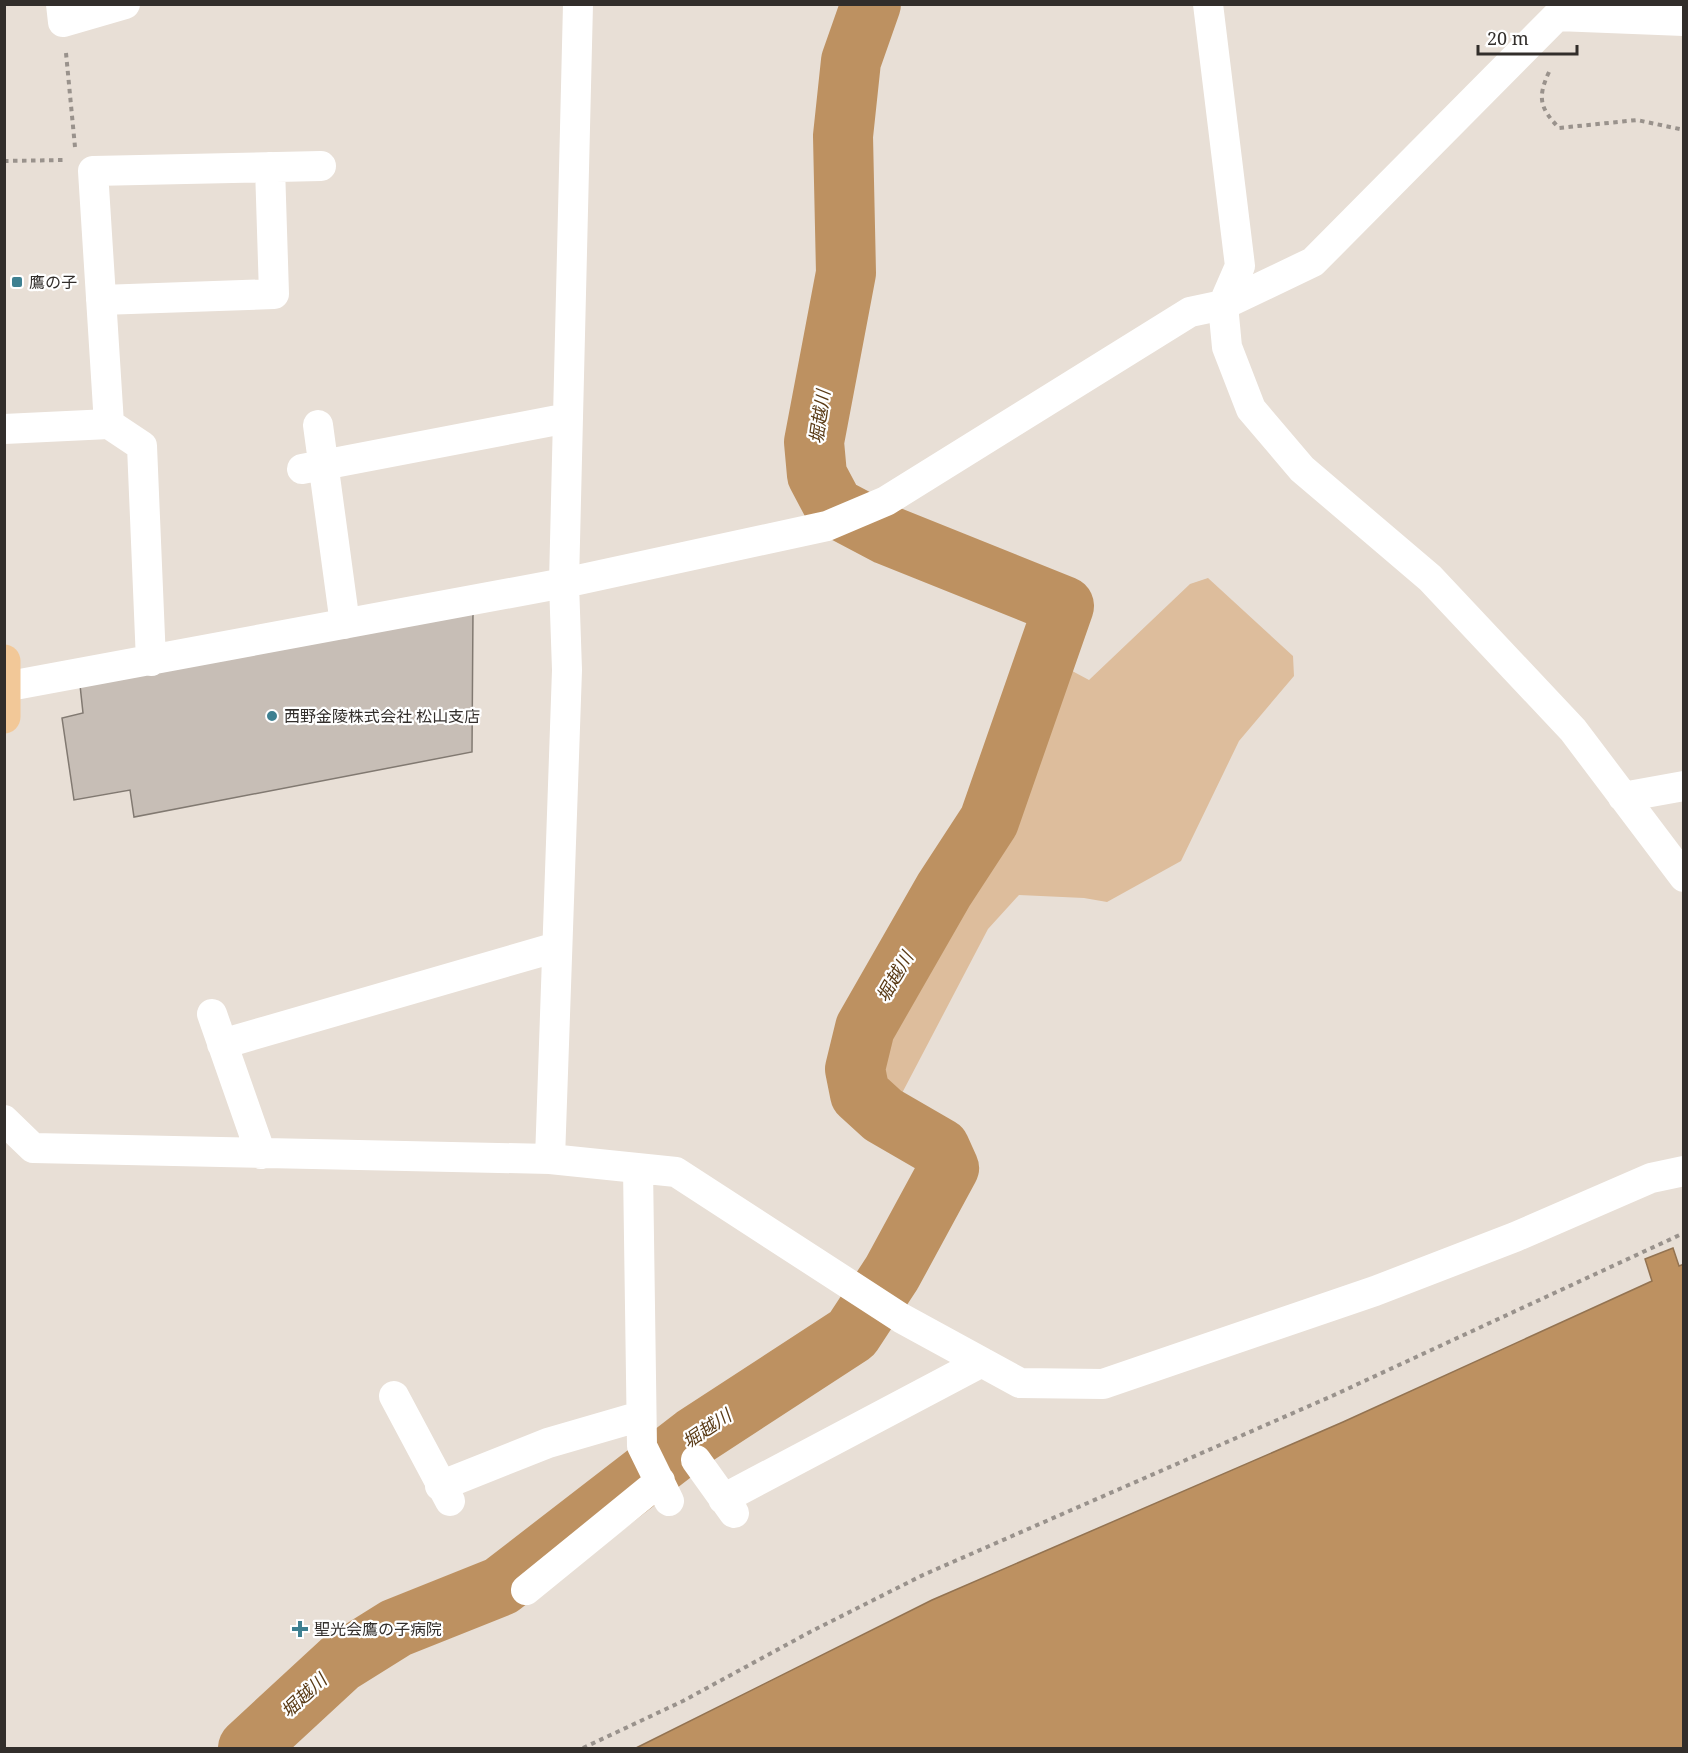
<svg xmlns="http://www.w3.org/2000/svg" width="1688" height="1753" viewBox="0 0 1688 1753" font-family="'Noto Serif','Noto Sans JP',serif">
<style>
.green{fill:#ddbd9c}
.water{fill:#bd9161;stroke:#937351;stroke-width:1.5}
.lines{fill:none;stroke-linecap:round;stroke-linejoin:round}
.river{stroke:#bd9161;stroke-width:60}
.building{fill:#c7beb6;stroke:#817971;stroke-width:1.5}
.path{stroke:#99928c;stroke-width:4;stroke-dasharray:4.5 4.5;stroke-linecap:butt}
.street{stroke:#fff;stroke-width:30}
.primary{stroke:#f2c898;stroke-width:33}
.poi-dot{fill:#3e8091;stroke:#fff;stroke-width:2}
.labels{text-anchor:middle;stroke-width:4.5;stroke-linejoin:round;paint-order:stroke}
.poi-label{font-size:16px;fill:#322e2b;stroke:#fff;text-anchor:start}
.water-label{font-size:18px;font-style:italic;fill:#593a15;stroke:#fff}
</style>
<rect width="100%" height="100%" fill="#e8dfd6"/>
<path class="green" d="M1208,578L1293,656L1294,676L1239,741L1181,861L1107,902L1084,898L1019,895L988,929L900,1097L883,1096L868,1068L875,1033L997,824L1061,665L1089,680L1190,584Z"/>
<path class="water" d="M1673,1248L1679,1266L1684,1264L1683,1748H636L932,1600L1343,1422L1652,1281L1645,1259Z"/>
<g class="lines">
<path class="river" d="M248,1748L340,1663L396,1628L501,1586L694,1437L852,1334L892,1273L949,1168L940,1148L883,1115L860,1094L855,1069L865,1028L944,890L989,821L1064,606L887,535L834,507L817,475L814,442L846,273L843,136L851,61L871,4"/>
</g>
<path class="building" d="M473,610L472,752L134,817L130,790L74,800L62,718L83,713L80,685Z"/>
<g class="lines">
<path class="path" d="M66,53L75,147
M1549,72C1537,98 1540,108 1559,128L1637,120L1684,130
M4,161L64,160
M583,1748L683,1701L810,1632L923,1575L1332,1396L1684,1233"/>
<path class="street" d="M61,4L63,22L125,4
M1208,4L1240,266L1223,305L1227,347L1251,409L1302,469L1430,578L1573,730L1684,877
M101,300L274,294L270,167
M109,424L142,446L151,661
M318,425L345,624
M4,429L109,424L93,171L321,166
M302,469L568,418
M4,687L564,583L827,526L886,501L1190,312L1223,305L1313,262L1557,16L1684,21
M1623,797L1684,786
M212,1014L261,1154
M222,1044L557,947
M4,1120L33,1148L550,1159L676,1172L901,1318L1020,1383L1103,1384L1375,1291L1515,1237L1651,1178L1684,1171
M550,1159L567,670L564,583L578,4
M638,1168L642,1446L669,1501
M394,1396L450,1501
M696,1460L734,1513
M440,1486L548,1443L641,1416
M723,1499L982,1362
M526,1590L660,1481"/>
<path class="primary" d="M4,661V717"/>
</g>
<g class="poi-dot">
<rect x="11" y="276" width="12" height="12" rx="3"/>
<circle cx="272" cy="716" r="6"/>
<path d="M297 1620h6v6h6v6h-6v6h-6v-6h-6v-6h6z"/>
</g>
<g class="labels">
<g class="poi-label">
<text x="29" y="288">鷹の子</text>
<text x="284" y="722">西野金陵株式会社 松山支店</text>
<text x="314" y="1635">聖光会鷹の子病院</text>
</g>
<g class="water-label">
<text transform="translate(820 417) rotate(-82)" y="6">堀越川</text>
<text transform="translate(895 977) rotate(-60)" y="6">堀越川</text>
<text transform="translate(707 1429) rotate(-34)" y="6">堀越川</text>
<text transform="translate(304 1696) rotate(-43)" y="6">堀越川</text>
</g>
</g>
<rect width="1688" height="1753" fill="none" stroke="#322e2b" stroke-width="12"/>
<path d="M1478 45v9h99v-9" fill="none" stroke="#322e2b" stroke-width="3"/>
<text x="1487" y="45" font-size="18" fill="#322e2b" stroke="#ffffff" stroke-width="4.5" paint-order="stroke">20 m</text>
</svg>
